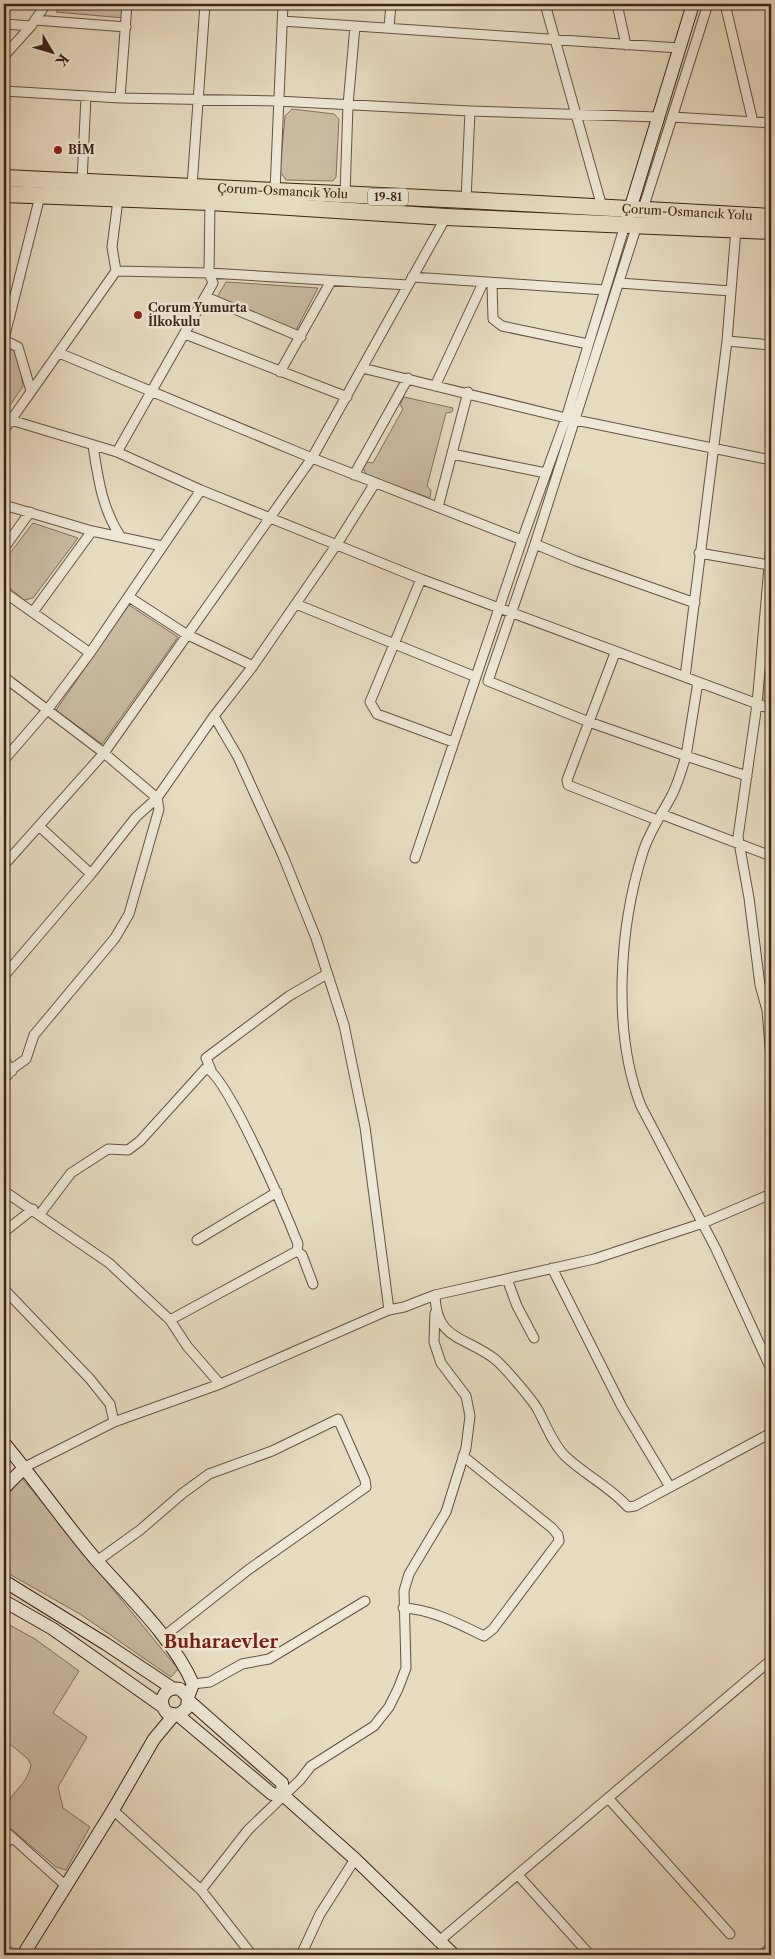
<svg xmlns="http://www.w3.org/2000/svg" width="775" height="1959" viewBox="0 0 775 1959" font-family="'Libre Caslon Text',serif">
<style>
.green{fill:#cabca3;stroke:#83705c}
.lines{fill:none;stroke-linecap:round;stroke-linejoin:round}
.street-casing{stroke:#675140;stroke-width:11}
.secondary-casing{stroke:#3c2315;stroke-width:14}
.highway-casing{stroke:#3c2315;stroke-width:18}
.street{stroke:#efe8d6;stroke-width:9}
.secondary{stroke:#efe8d6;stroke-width:12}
.highway{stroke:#e7dbc0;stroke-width:16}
.poi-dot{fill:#8f2418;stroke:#efe8d6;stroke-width:2}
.labels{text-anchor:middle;stroke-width:5;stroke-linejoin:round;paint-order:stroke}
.shield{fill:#efe8d6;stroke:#725e4f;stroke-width:1}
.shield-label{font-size:11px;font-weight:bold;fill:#3c2315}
.poi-label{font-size:12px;font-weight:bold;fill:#3c2315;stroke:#efe8d6;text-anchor:start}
.street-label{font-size:12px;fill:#3c2315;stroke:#efe8d6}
.district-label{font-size:18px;font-weight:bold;fill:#7a1f14;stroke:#efe8d6}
</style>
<rect width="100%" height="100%" fill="#e7dbc0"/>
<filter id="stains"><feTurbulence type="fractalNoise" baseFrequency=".004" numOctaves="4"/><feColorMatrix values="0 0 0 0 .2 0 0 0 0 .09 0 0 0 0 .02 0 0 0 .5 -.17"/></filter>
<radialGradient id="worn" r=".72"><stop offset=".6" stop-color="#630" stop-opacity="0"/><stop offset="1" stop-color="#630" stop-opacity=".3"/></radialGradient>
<path class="green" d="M62,4H125L124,18L56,12Z
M292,109L334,114L339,119L336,177L333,181L286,180L280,172L285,116Z
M226,282L318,288L295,332L216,299Z
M4,347L17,350L23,386L11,404L4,407Z
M404,397L453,408L452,412L446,413L427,486L431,490L430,498L367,476L363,468L366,462L373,463L403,409L400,404Z
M33,523L78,538L33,598L24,600L4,583V561Z
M129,605L178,637L102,744L56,710Z
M770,649H771V705L766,703L762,698L766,651Z
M22,1478L178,1669L171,1677L80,1614L4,1571V1499Z
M4,1622L35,1639L79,1671L53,1713L87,1737L58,1787L63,1808L90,1827L66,1870L56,1867L4,1823C4,1791 26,1791 31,1765L28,1759L4,1739V1670L8,1665L4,1660Z"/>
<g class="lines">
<defs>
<path id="street" d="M545,4L602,207
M617,4L626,45
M725,4L753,122
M35,20L126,27
M282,21L679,48
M4,24L31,26
M389,27L391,4
M4,56L31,26L46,4
M4,91L120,98L277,101L470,111L659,117
M120,98L127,4
M672,117L771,123
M82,182L86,96
M192,186L205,4
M275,191L283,4
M345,195L348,105L355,26
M466,200L470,111
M643,209L708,4
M116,271L209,273L408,285
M412,277L605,290
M619,283L731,291
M492,284L493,319L502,326L588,344
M206,297L301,337
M185,334L347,397
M4,339L40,196
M4,340L18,347L31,391
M727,341L771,345
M59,353L312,458L522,540
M362,368L566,418L771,460
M280,372L331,281
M436,384L483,283
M4,418L117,452L201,490L421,579L771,709
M4,430L116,271L112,247L118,200
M93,446C98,478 102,508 120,536
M117,452L213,283L209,273L210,202
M452,454L546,473
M354,475L408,378
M4,505L92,531L162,546
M438,507L468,392
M535,544L637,225
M771,544L757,704L738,837L749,898L760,985L767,1010L771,1009
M4,548L30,512
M699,553L769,565
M421,579L370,702L377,714L453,742
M4,592L90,653
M129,597L186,634L253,666
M695,603L576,561L535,544L488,681L589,722L686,756C682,769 678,783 672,795C662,814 649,832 643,852C619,928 612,1032 641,1106L716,1249L771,1369
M296,604L476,677
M33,612L92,531
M615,653L567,780L568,785L657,820
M4,677L104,753L157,798L159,809L129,914L115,938L34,1035L26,1059L12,1069L4,1080
M685,677L727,341L736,229
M698,682L686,756L747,776
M4,760L48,709L90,653L201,490
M661,814L771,856
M39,826L91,874
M415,858L522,540L566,418L625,225
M4,865L104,753L312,458L446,217
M4,976L91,874L136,817L157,798L214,716L253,666L337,544L375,483
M767,1010L771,1058
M4,1060L12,1071
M211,1070L206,1058L289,996L327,974
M4,1191L109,1263L170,1320L187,1346L220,1384
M40,1214L71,1173L108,1149L128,1150L140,1141L206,1068C228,1077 287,1216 298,1244L297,1251L170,1320
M4,1232L33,1209
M197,1240L277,1192
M297,1251L302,1255L313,1284
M552,1268L622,1407L670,1487
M507,1279L517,1306L534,1338
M4,1289L90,1379L110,1404L114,1422
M435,1295L594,1259L703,1223L771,1194
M389,1310L404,1307L435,1295C436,1342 467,1336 496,1360C505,1368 532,1399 538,1410C546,1425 553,1444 565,1456C585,1475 609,1486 628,1507L635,1506L771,1433
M25,1467L114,1422L220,1384L389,1310L365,1127L344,1025L316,938L283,856L238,757L214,716
M97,1561L140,1530L183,1493L209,1474L272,1451L338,1419L365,1480L366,1487L248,1570L163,1637
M403,1608C431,1609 459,1624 484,1636L493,1629L559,1541L558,1535L552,1528L463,1456
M193,1684L210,1682L242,1664L269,1659L365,1601
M609,1799L730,1934
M113,1810L201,1890L248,1830L300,1780L311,1766L374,1726L389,1707L398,1689L406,1668L404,1591L409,1574L446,1512L466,1448L470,1416L466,1396L441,1363L434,1342L435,1313
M4,1830L66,1886
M4,1845L12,1837
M518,1875L590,1955
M201,1890L252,1955
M438,1942L771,1660
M4,1951L21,1955
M301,1955L320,1914L355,1859
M762,1955L771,1948"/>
<path id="secondary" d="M628,216L693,4
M4,1443C36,1481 65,1524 98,1562C130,1598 174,1640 193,1684L188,1697
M4,1488L25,1467
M4,1581L106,1644L172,1688
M4,1601L53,1629L162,1706
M189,1701L282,1783L283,1795
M178,1715L187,1708L188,1697L180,1689C165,1686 156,1701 167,1713L178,1715L272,1794L283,1795L355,1859L454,1955
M23,1955L113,1810L154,1739L174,1715"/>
<g id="highway">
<path id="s1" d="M4,178L466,200L771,217"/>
<path d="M4,194L210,202L446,217L771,231"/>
</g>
</defs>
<use href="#street" class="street-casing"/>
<use href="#secondary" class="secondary-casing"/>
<use href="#highway" class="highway-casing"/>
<use href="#street" class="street"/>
<use href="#secondary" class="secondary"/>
<use href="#highway" class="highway"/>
</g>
<g class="poi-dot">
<circle cx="58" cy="150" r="5"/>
<circle cx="138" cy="315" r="5"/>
</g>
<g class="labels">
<rect class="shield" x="368" y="188.5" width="40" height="17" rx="4"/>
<g class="shield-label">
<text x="388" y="201">19-81</text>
</g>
<g class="poi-label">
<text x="68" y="154">BİM</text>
<text x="148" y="312">Çorum Yumurta<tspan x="148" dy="14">İlkokulu</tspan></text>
</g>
<g class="street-label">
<text dy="4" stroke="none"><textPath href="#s1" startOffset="279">Çorum-Osmancık Yolu</textPath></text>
<text dy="4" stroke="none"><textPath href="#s1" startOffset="684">Çorum-Osmancık Yolu</textPath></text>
</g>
<g class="district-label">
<text x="221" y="1648">Buharaevler</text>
</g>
</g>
<rect width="775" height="1959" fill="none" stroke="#e7dbc0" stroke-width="20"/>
<rect x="5" y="5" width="765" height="1949" fill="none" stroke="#3c2315" stroke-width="2.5"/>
<rect x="10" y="10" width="755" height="1939" fill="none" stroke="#3c2315"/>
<g transform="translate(52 52) rotate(128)" stroke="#efe8d6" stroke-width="4" paint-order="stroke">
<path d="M0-4L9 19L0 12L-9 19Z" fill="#3c2315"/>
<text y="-8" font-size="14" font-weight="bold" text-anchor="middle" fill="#3c2315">K</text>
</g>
<rect width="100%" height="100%" filter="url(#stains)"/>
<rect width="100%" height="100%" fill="url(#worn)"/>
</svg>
